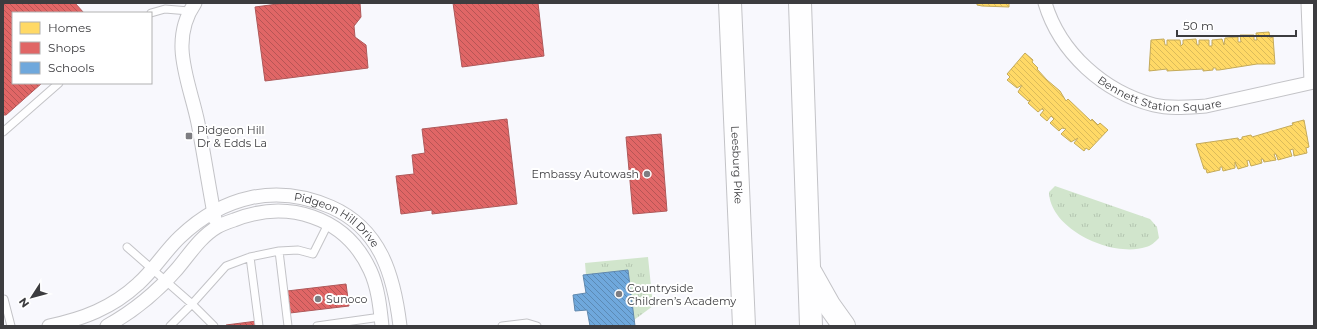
<svg xmlns="http://www.w3.org/2000/svg" width="1317" height="329" viewBox="0 0 1317 329" font-family="Montserrat,sans-serif">
<style>
.park{fill:url(#park-tufts)}
.homes{fill:url(#homes-back-hatch);stroke:#c4aa5a}
.shops{fill:url(#shops-back-hatch);stroke:#af595a}
.schools{fill:url(#schools-back-hatch);stroke:#6088ad}
.lines{fill:none;stroke-linecap:round;stroke-linejoin:round}
.lane-casing{stroke:#c3c3c7;stroke-width:9}
.street-casing{stroke:#c3c3c7;stroke-width:15}
.highway-casing{stroke:#c3c3c7;stroke-width:24}
.lane{stroke:#fefeff;stroke-width:7}
.street{stroke:#fefeff;stroke-width:13}
.highway{stroke:#fefeff;stroke-width:22}
.poi-dot{fill:#7e7e82;stroke:#fff;stroke-width:1.5}
.labels{text-anchor:middle;stroke-width:4;stroke-linejoin:round;paint-order:stroke}
.street-label{font-size:11px;fill:#3c3c3f;stroke:#fff}
.poi-label{font-size:11px;fill:#3c3c3f;stroke:#fff;text-anchor:start}
</style>
<defs>
<pattern id="park-tufts" width="24" height="20" patternUnits="userSpaceOnUse"><rect width="24" height="20" fill="#d1e5cc"/><path d="M3 7l-1-3M5 7V3M7 7l1-3M15 17l-1-3M17 17v-4M19 17l1-3" fill="none" stroke="#b4c5b0"/></pattern>
<pattern id="homes-back-hatch" width="6" height="6" patternUnits="userSpaceOnUse"><rect width="6" height="6" fill="#ffd966"/><path d="M-1 5l2 2M0 0l6 6M5-1l2 2" fill="none" stroke="#dbbb5a"/></pattern>
<pattern id="shops-back-hatch" width="6" height="6" patternUnits="userSpaceOnUse"><rect width="6" height="6" fill="#e06666"/><path d="M-1 5l2 2M0 0l6 6M5-1l2 2" fill="none" stroke="#b75555"/></pattern>
<pattern id="schools-back-hatch" width="6" height="6" patternUnits="userSpaceOnUse"><rect width="6" height="6" fill="#6fa8dc"/><path d="M-1 5l2 2M0 0l6 6M5-1l2 2" fill="none" stroke="#5c8ab4"/></pattern>
</defs>
<rect width="100%" height="100%" fill="#f8f8fd"/>
<path class="park" d="M1055,186L1150,219L1157,227L1159,238C1155,242 1151,246 1146,247C1113,258 1050,230 1049,192Z
M648,257L653,306L634,320L628,270L586,275L585,263Z"/>
<path class="homes" d="M977,3H1009V7L982,6L977,5Z
M1269,32L1270,38L1273,37L1275,64H1257L1219,70H1216V68H1213V70L1203,71V69L1167,71V69L1149,71L1151,40L1164,39L1165,45H1167V40H1180L1181,46L1183,44V40L1196,39L1197,45H1199V40H1209V46H1212V40L1222,39L1224,45L1225,38L1238,37V42H1241L1240,35H1254V40H1257L1256,33Z
M1025,53L1033,60L1032,62L1038,68L1037,69L1047,80L1060,91L1066,101L1068,99L1091,121L1092,119L1098,125L1100,123L1108,130L1089,150L1086,148L1084,151L1074,143L1078,138L1071,142L1061,134L1066,129L1062,128L1059,131L1050,123L1054,119L1051,116L1047,121L1040,115L1044,110L1042,109L1043,108L1038,112L1028,103L1031,100L1028,101L1018,92L1022,85L1017,88L1007,80L1010,77L1007,74Z
M1304,120L1309,147L1306,148L1307,153L1294,156L1293,149L1290,150L1292,156L1278,160L1276,154H1274L1276,160L1264,162L1263,159H1261L1262,163L1251,166L1249,160L1247,161L1248,166L1238,169L1235,162V168L1223,171L1222,167H1220V170L1207,173L1206,169H1204L1196,144L1238,138L1239,140L1242,139V137L1251,135L1252,137L1293,125L1292,123Z"/>
<path class="shops" d="M3,3H75L84,13H13V83H42L6,115H3Z
M285,3H360L361,17L354,26L355,37L366,45L368,68L265,81L255,7Z
M453,3H538L544,56L462,67Z
M507,119L517,204L432,214V210L401,214L396,176L414,174L412,155L425,153L422,129Z
M661,134L667,211L633,214L626,137Z
M346,284L349,306L290,313L287,291Z
M257,321V326H226V325Z"/>
<path class="schools" d="M628,270L635,326H590L587,310L575,311L573,295L586,293L583,275Z"/>
<g class="lines">
<defs>
<path id="lane" d="M151,13L165,9L189,11
M3,132L59,83
M127,247L192,304L170,326
M279,251L288,326
M250,257L259,326
M4,299L11,326
M214,326L192,304L226,266L250,257L279,251L298,250L313,254L328,224
M317,326L381,317
M502,326L527,323L537,326"/>
<g id="street">
<path d="M195,3C168,42 190,83 198,123C204,155 209,187 215,219"/>
<path id="s1" d="M1045,3C1060,53 1104,92 1154,105C1170,109 1189,107 1206,106L1314,82"/>
<path d="M1308,3L1311,82"/>
<path id="s2" d="M49,326C83,319 112,308 138,284C154,270 165,251 180,237C223,196 276,183 331,207C381,229 394,276 400,326"/>
<path d="M107,326C134,311 157,292 177,269C189,255 200,237 217,227C222,224 228,222 234,220C287,199 345,216 370,270C378,287 380,307 382,326"/>
</g>
<g id="highway">
<path id="s3" d="M730,3L744,326"/>
<path d="M800,3L811,326"/>
<path d="M811,273L829,305L844,326"/>
</g>
</defs>
<use href="#lane" class="lane-casing"/>
<use href="#street" class="street-casing"/>
<use href="#highway" class="highway-casing"/>
<use href="#lane" class="lane"/>
<use href="#street" class="street"/>
<use href="#highway" class="highway"/>
</g>
<g class="poi-dot">
<rect x="185" y="132" width="8" height="8" rx="2"/>
<circle cx="647" cy="174" r="4"/>
<circle cx="619" cy="294" r="4"/>
<circle cx="318" cy="299" r="4"/>
</g>
<g class="labels">
<g class="street-label">
<text dy="4" stroke="none"><textPath href="#s1" startOffset="159">Bennett Station Square</textPath></text>
<text dy="4" stroke="none"><textPath href="#s3" startOffset="162">Leesburg Pike</textPath></text>
<text dy="4" stroke="none"><textPath href="#s2" startOffset="338">Pidgeon Hill Drive</textPath></text>
</g>
<g class="poi-label">
<text x="197" y="134">Pidgeon Hill<tspan x="197" dy="13">Dr &amp; Edds La</tspan></text>
<text x="639" y="178" text-anchor="end">Embassy Autowash</text>
<text x="627" y="292">Countryside<tspan x="627" dy="13">Children’s Academy</tspan></text>
<text x="326" y="303">Sunoco</text>
</g>
</g>
<rect width="1317" height="329" fill="none" stroke="#3c3c3f" stroke-width="8"/>
<rect x="12" y="12" width="140" height="72" fill="#ffffff" stroke="#b1b1b2"/>
<rect x="20" y="22" width="20" height="12" fill="#ffd966" stroke="#b1b1b2"/>
<text x="48" y="32" font-size="12" fill="#3c3c3f">Homes</text>
<rect x="20" y="42" width="20" height="12" fill="#e06666" stroke="#b1b1b2"/>
<text x="48" y="52" font-size="12" fill="#3c3c3f">Shops</text>
<rect x="20" y="62" width="20" height="12" fill="#6fa8dc" stroke="#b1b1b2"/>
<text x="48" y="72" font-size="12" fill="#3c3c3f">Schools</text>
<g transform="translate(32 297) rotate(234)" stroke="#ffffff" stroke-width="3" paint-order="stroke">
<path d="M0-3L7 15L0 10L-7 15Z" fill="#3c3c3f"/>
<text y="-6" font-size="11" font-weight="bold" text-anchor="middle" fill="#3c3c3f">N</text>
</g>
<path d="M1177 30v6h119v-6" fill="none" stroke="#3c3c3f" stroke-width="2"/>
<text x="1183" y="30" font-size="12" fill="#3c3c3f" stroke="#ffffff" stroke-width="3" paint-order="stroke">50 m</text>
</svg>
